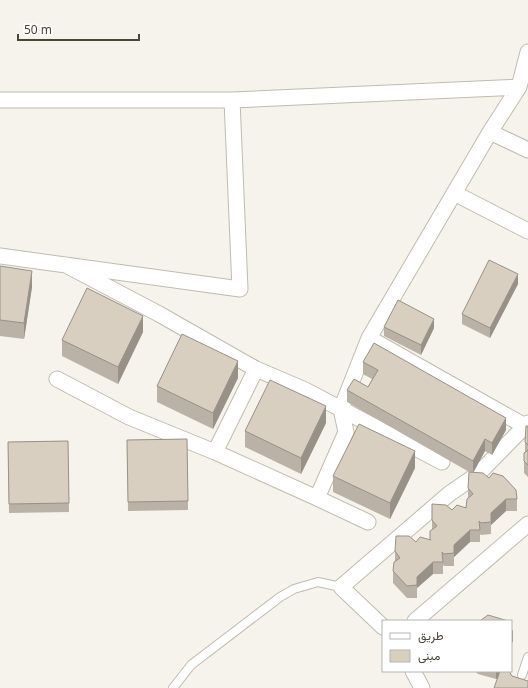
<svg xmlns="http://www.w3.org/2000/svg" width="528" height="688" viewBox="0 0 528 688" font-family="'Noto Sans',Vazirmatn,sans-serif">
<style>
.lines{fill:none;stroke-linecap:round;stroke-linejoin:round}
.service-casing{stroke:#c2bbae;stroke-width:10}
.minor-casing{stroke:#c2bbae;stroke-width:17}
.service{stroke:#fff;stroke-width:8}
.minor{stroke:#fff;stroke-width:15}
.wall{fill:#bab2a6}
.shaded-wall{fill:#979187}
.building{fill:#d8cfc1;stroke:#979187}
</style>
<rect width="100%" height="100%" fill="#f6f3ec"/>
<g class="lines">
<defs>
<path id="service" d="M522,675L528,657
M173,688L191,665L280,597L294,589L318,582L341,587"/>
<path id="minor" d="M0,100H232L519,87
M490,132L528,150
M454,193L528,231
M0,256L240,289L232,100
M66,265L159,314L256,369L305,390L341,409L369,338L490,132L519,87L528,52
M369,338L525,426
M57,379L129,417L215,452L317,498L368,522
M215,452L256,369
M317,498L346,432L341,409L442,462
M415,621L528,524
M383,627L341,587L449,494L478,474L528,423
M413,671L422,688"/>
</defs>
<use href="#service" class="service-casing"/>
<use href="#minor" class="minor-casing"/>
<use href="#service" class="service"/>
<use href="#minor" class="minor"/>
</g>
<path class="wall" d="M0,266L32,287L24,339L0,336Z
M518,284L490,338L462,324V314Z
M384,327L434,328L421,355L384,336Z
M143,332L118,384L62,356V340Z
M363,362L506,430L492,455L485,451L473,473L489,478L517,499V511H506L491,525V534L481,535L480,534V542H470L454,557V566H444L443,565V574H433L417,588V598H407L393,583V571L395,561V551L416,542L430,540V531L432,530V520L452,510L466,508L468,498V488L471,473L347,402V390L368,387L372,379L363,374Z
M238,378L213,429L157,402V386Z
M326,423L301,474L245,447V431Z
M528,426V477L524,473V461L525,452V442Z
M187,439L188,510L128,511L127,440Z
M68,441L69,512L9,513L8,442Z
M415,468L390,519L333,492V476Z
M475,671H509L496,679L478,674Z"/>
<path class="shaded-wall" d="M32,271V287L24,339V323Z
M518,274V284L490,338V328Z
M143,316V332L118,384V367Z
M434,319V328L421,355V345Z
M238,361V378L213,429V413Z
M326,406V423L301,474V458Z
M506,418V430L492,455V443Z
M485,439V451L473,473V461Z
M415,451V468L390,519V503Z
M506,499V511L491,525V513Z
M470,530V542L454,557V545Z
M433,562V574L417,588V577Z
M513,630V642L511,643V631Z
M496,671H505V676L496,679Z"/>
<path class="building" d="M489,260L518,274L490,328L462,314Z
M0,266L32,271L24,323L0,320Z
M87,288L143,316L118,367L62,340Z
M398,300L434,319L421,345L384,327Z
M182,334L238,361L213,413L157,386Z
M374,343L506,418L492,443L485,439L473,461L347,390L354,379L368,387L378,370L363,362Z
M270,380L326,406L301,458L245,431Z
M359,424L415,451L390,503L333,476Z
M526,426H528V445L525,442Z
M187,439L188,501L128,502L127,440Z
M68,441L69,503L9,504L8,442Z
M528,450V465L524,461V453Z
M469,472L483,473L489,478L493,473L503,476L516,490L517,499H506L491,513V522L481,523L479,521L480,530H470L454,545V553L444,554L442,552L443,562H433L417,577V585L407,586L393,571L394,562L400,558L395,551L396,536H409L416,542L420,537L431,540L430,539V531L437,526L432,520V504L446,505L452,510L457,505L466,508L467,499L473,494L468,488Z
M488,615L508,621H509H481V620Z
M500,671H509L512,676L528,681V688H494Z"/>
<rect x="382" y="620" width="130" height="52" fill="#ffffff" stroke="#b7b4b0"/>
<rect x="390" y="633" width="20" height="6" fill="#ffffff" stroke="#b7b4b0"/>
<text x="418" y="640" font-size="12" fill="#4b4439">طريق</text>
<rect x="390" y="650" width="20" height="12" fill="#d8cfc1" stroke="#b7b4b0"/>
<text x="418" y="660" font-size="12" fill="#4b4439">مبنى</text>
<path d="M18 34v6h121v-6" fill="none" stroke="#4b4439" stroke-width="2"/>
<text x="24" y="34" font-size="12" fill="#4b4439" stroke="#ffffff" stroke-width="3" paint-order="stroke">50 m</text>
</svg>
